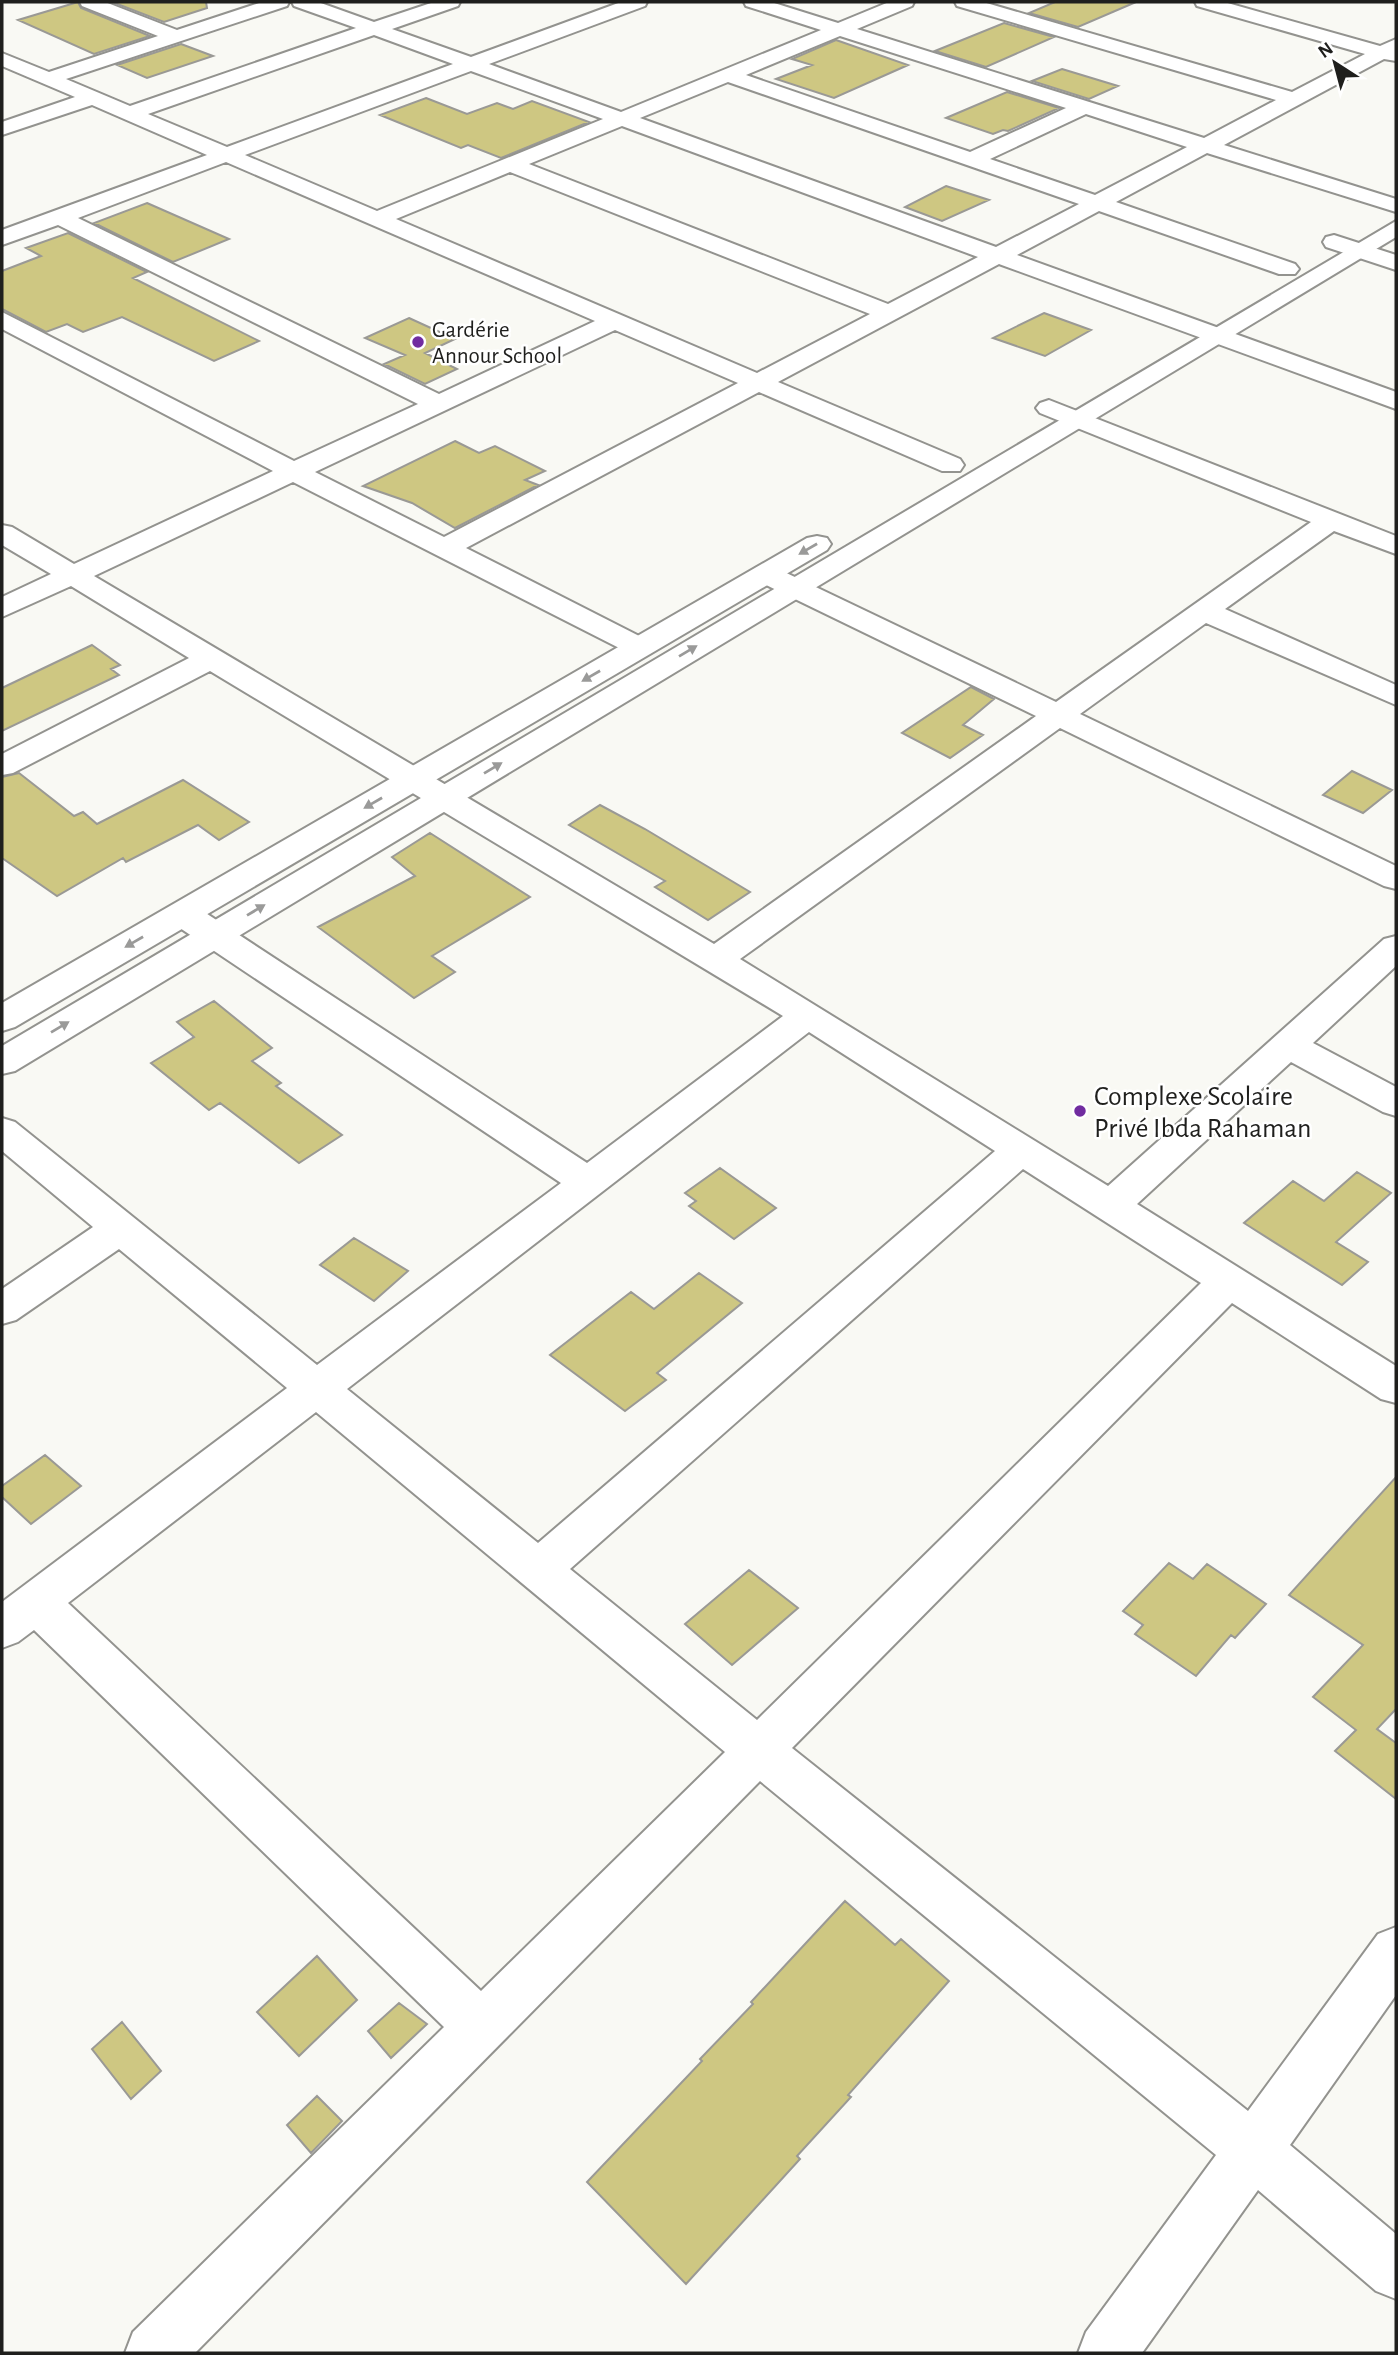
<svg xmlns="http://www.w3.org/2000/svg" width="1398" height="2355" font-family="'Alegreya Sans',sans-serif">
	<rect width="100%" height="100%" fill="#f9f9f4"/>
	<path fill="#cec782" stroke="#9a9995" stroke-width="2" d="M78,2L81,8L150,36L94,54L18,20Z
		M112,2H206L207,8L164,22Z
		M1055,2H1136L1078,27L1029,13Z
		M1004,23L1054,37L986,67L935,51Z
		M836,40L908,65L834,98L776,79L812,65L792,59Z
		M181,44L213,56L147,78L117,65Z
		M1062,69L1118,86L1089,99L1032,81Z
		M1007,92L1059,108L1008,131L1003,130L993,134L946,118Z
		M426,98L467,114L497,103L513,109L532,101L589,122L501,158L468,145L461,148L380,115Z
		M946,186L989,200L942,221L905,207Z
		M147,203L229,239L173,262L94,223Z
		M68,233L147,272L133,278L259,341L214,361L122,317L83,332L67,324L46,332L2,309V271L41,256L26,248Z
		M1044,313L1091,330L1045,356L993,338Z
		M409,318L455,339L425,353L457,369L425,384L384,364L405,355L365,338Z
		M455,441L479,453L495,446L545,471L525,480L538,485L455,528L412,503L363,486Z
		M92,645L120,665L111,669L119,675L2,731V688Z
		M971,687L994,699L963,725L983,735L950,758L902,733Z
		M1352,771L1392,790L1363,813L1323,795Z
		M19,773L74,816L83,812L97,824L183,780L249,822L219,840L198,825L126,862L123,858L57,896L2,858V777Z
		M600,805L645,829L750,892L708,920L655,887L665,881L569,825Z
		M430,833L530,897L432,956L455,972L414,998L318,927L415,876L392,857Z
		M214,1001L272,1048L252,1061L281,1083L276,1086L342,1135L299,1163L220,1103L209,1110L151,1063L194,1037L177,1022Z
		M720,1168L776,1208L734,1239L689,1206L696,1201L685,1193Z
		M1357,1172L1391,1193L1336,1242L1368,1262L1342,1285L1244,1223L1293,1181L1324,1201Z
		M354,1238L408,1271L374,1301L320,1265Z
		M699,1273L742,1303L657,1373L666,1380L625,1411L550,1355L631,1292L654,1309Z
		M45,1455L81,1486L31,1524L2,1497V1486Z
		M1396,1477V1709L1377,1729L1396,1743V1799L1335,1751L1356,1730L1313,1697L1363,1645L1289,1595Z
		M1169,1563L1193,1579L1207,1564L1266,1604L1235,1638L1231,1635L1196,1676L1135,1634L1143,1625L1123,1611Z
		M749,1570L798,1608L732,1665L685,1624Z
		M845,1901L895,1945L901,1939L949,1981L848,2095L851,2097L797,2156L800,2159L686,2284L587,2182L702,2061L700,2059L753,2004L751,2002Z
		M317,1956L357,2000L299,2056L257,2012Z
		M399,2003L427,2024L391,2058L368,2031Z
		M122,2022L161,2071L131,2099L92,2049Z
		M317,2096L342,2121L311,2153L287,2125Z"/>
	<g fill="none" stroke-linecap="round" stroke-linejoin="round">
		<defs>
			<path id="street" d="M80,2H105L177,30L262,2H289L287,6L66,79L130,106L356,28L294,6L292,2H318L374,22L434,2H460L458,6L392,29L471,57L621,2H647L645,6L489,64L621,112L821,30L746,6L744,2H771L838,23L889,2H914L912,6L857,29L1204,138L1276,100L957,6L955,2H983L1292,92L1365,54L1197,6L1195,2H1224L1380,46L1396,39V61L1384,59L1224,145L1396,199V212L1207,153L1116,202L1295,264L1299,269L1295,274H1279L1099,211L1017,255L1396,392V409L999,264L778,382L960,459L964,465L960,471H942L759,392L466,548L649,641L654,647L649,653L639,656L629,653L293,482L94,576L714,944L1036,716L756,580L752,574L756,568L766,565L776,568L1056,702L1311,522L1040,413L1036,408L1040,403L1049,400L1396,536V554L1334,531L1225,609L1396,685V705L1206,623L1080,714L1396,866V889L1384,886L1060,728L740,959L1108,1186L1384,939L1396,936V966L1313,1043L1396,1087V1116L1383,1112L1291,1062L1137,1204L1396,1366V1403L1381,1399L1232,1303L792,1748L1248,2111L1378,1934L1396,1927V1995L1290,2145L1396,2234V2299L1376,2291L1258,2190L1142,2353H1078L1086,2332L1216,2155L760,1781L195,2353H125L133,2332L444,2027L34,1630L18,1642L2,1648V1602L287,1388L119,1249L16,1320L2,1324V1289L93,1227L2,1151V1118L15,1122L317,1365L561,1183L171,922L166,914L171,906L183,903L195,906L587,1163L783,1016L210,671L13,773L2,775V754L189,658L71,586L2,617V597L51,574L2,545V525L12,527L74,564L273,471L2,329V312L294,461L418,404L58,225L2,245V230L207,155L92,105L2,135V122L75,97L2,66V53L49,72L158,36L82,6ZM374,35L453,64L227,147L148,114ZM840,36L1066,108L970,152L746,75ZM471,71L603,119L377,211L245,155ZM728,82L1079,204L996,247L640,118ZM1086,114L1187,147L1095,195L990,159ZM622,126L978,257L888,304L529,164ZM226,162L595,321L439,394L78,218ZM510,172L870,314L757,373L396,219ZM615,330L738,383L444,537L315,472ZM809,1032L995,1151L538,1543L347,1389ZM1023,1169L1201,1283L757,1720L570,1569ZM316,1412L725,1752L481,1991L68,1603Z
				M1334,235L1396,255V270L1326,247L1323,242L1326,237Z"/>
			<path id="secondary" d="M1396,221V237L15,1071L2,1074V1046Z
				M817,536L827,538L831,544L827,550L15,1027L2,1031V1003L807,538Z"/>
		</defs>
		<use href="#street" stroke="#93938f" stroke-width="4"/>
		<use href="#secondary" stroke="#93938f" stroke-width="4"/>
		<use href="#street" fill="#fff" fill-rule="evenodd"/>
		<use href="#secondary" fill="#fff" fill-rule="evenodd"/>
	</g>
	<defs><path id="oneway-solid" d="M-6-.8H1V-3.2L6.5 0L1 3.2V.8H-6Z" transform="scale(1.75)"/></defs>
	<g fill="#9a9a99">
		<use href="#oneway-solid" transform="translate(808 549) rotate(150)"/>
		<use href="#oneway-solid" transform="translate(688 651) rotate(-31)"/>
		<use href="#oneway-solid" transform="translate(591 676) rotate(150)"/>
		<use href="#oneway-solid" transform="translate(493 768) rotate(-31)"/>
		<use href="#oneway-solid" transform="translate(373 803) rotate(150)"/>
		<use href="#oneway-solid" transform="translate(256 910) rotate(-31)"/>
		<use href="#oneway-solid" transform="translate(134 942) rotate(150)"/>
		<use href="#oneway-solid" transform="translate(60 1027) rotate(-31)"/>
	</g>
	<g fill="#712ca0" stroke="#fff" stroke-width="2.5">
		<circle cx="418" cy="342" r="7"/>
		<circle cx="1080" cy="1111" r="7"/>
	</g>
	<g text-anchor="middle" stroke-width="5" stroke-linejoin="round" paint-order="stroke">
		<g font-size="23" fill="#1f1f1d" stroke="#fff" text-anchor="start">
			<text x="432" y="337">Gardérie<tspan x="432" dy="26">Annour School</tspan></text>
		</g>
		<g font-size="28" fill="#1f1f1d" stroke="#fff" text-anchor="start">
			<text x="1094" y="1105">Complexe Scolaire<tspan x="1094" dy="32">Privé Ibda Rahaman</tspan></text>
		</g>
	</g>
	<rect width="1398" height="2355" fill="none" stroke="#1f1f1d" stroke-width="7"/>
	<g transform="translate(1335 63) rotate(324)" stroke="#ffffff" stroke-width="5" paint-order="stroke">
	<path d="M0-5L12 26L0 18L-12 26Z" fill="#1f1f1d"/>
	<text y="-10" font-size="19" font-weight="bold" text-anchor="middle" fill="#1f1f1d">N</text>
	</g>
</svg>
